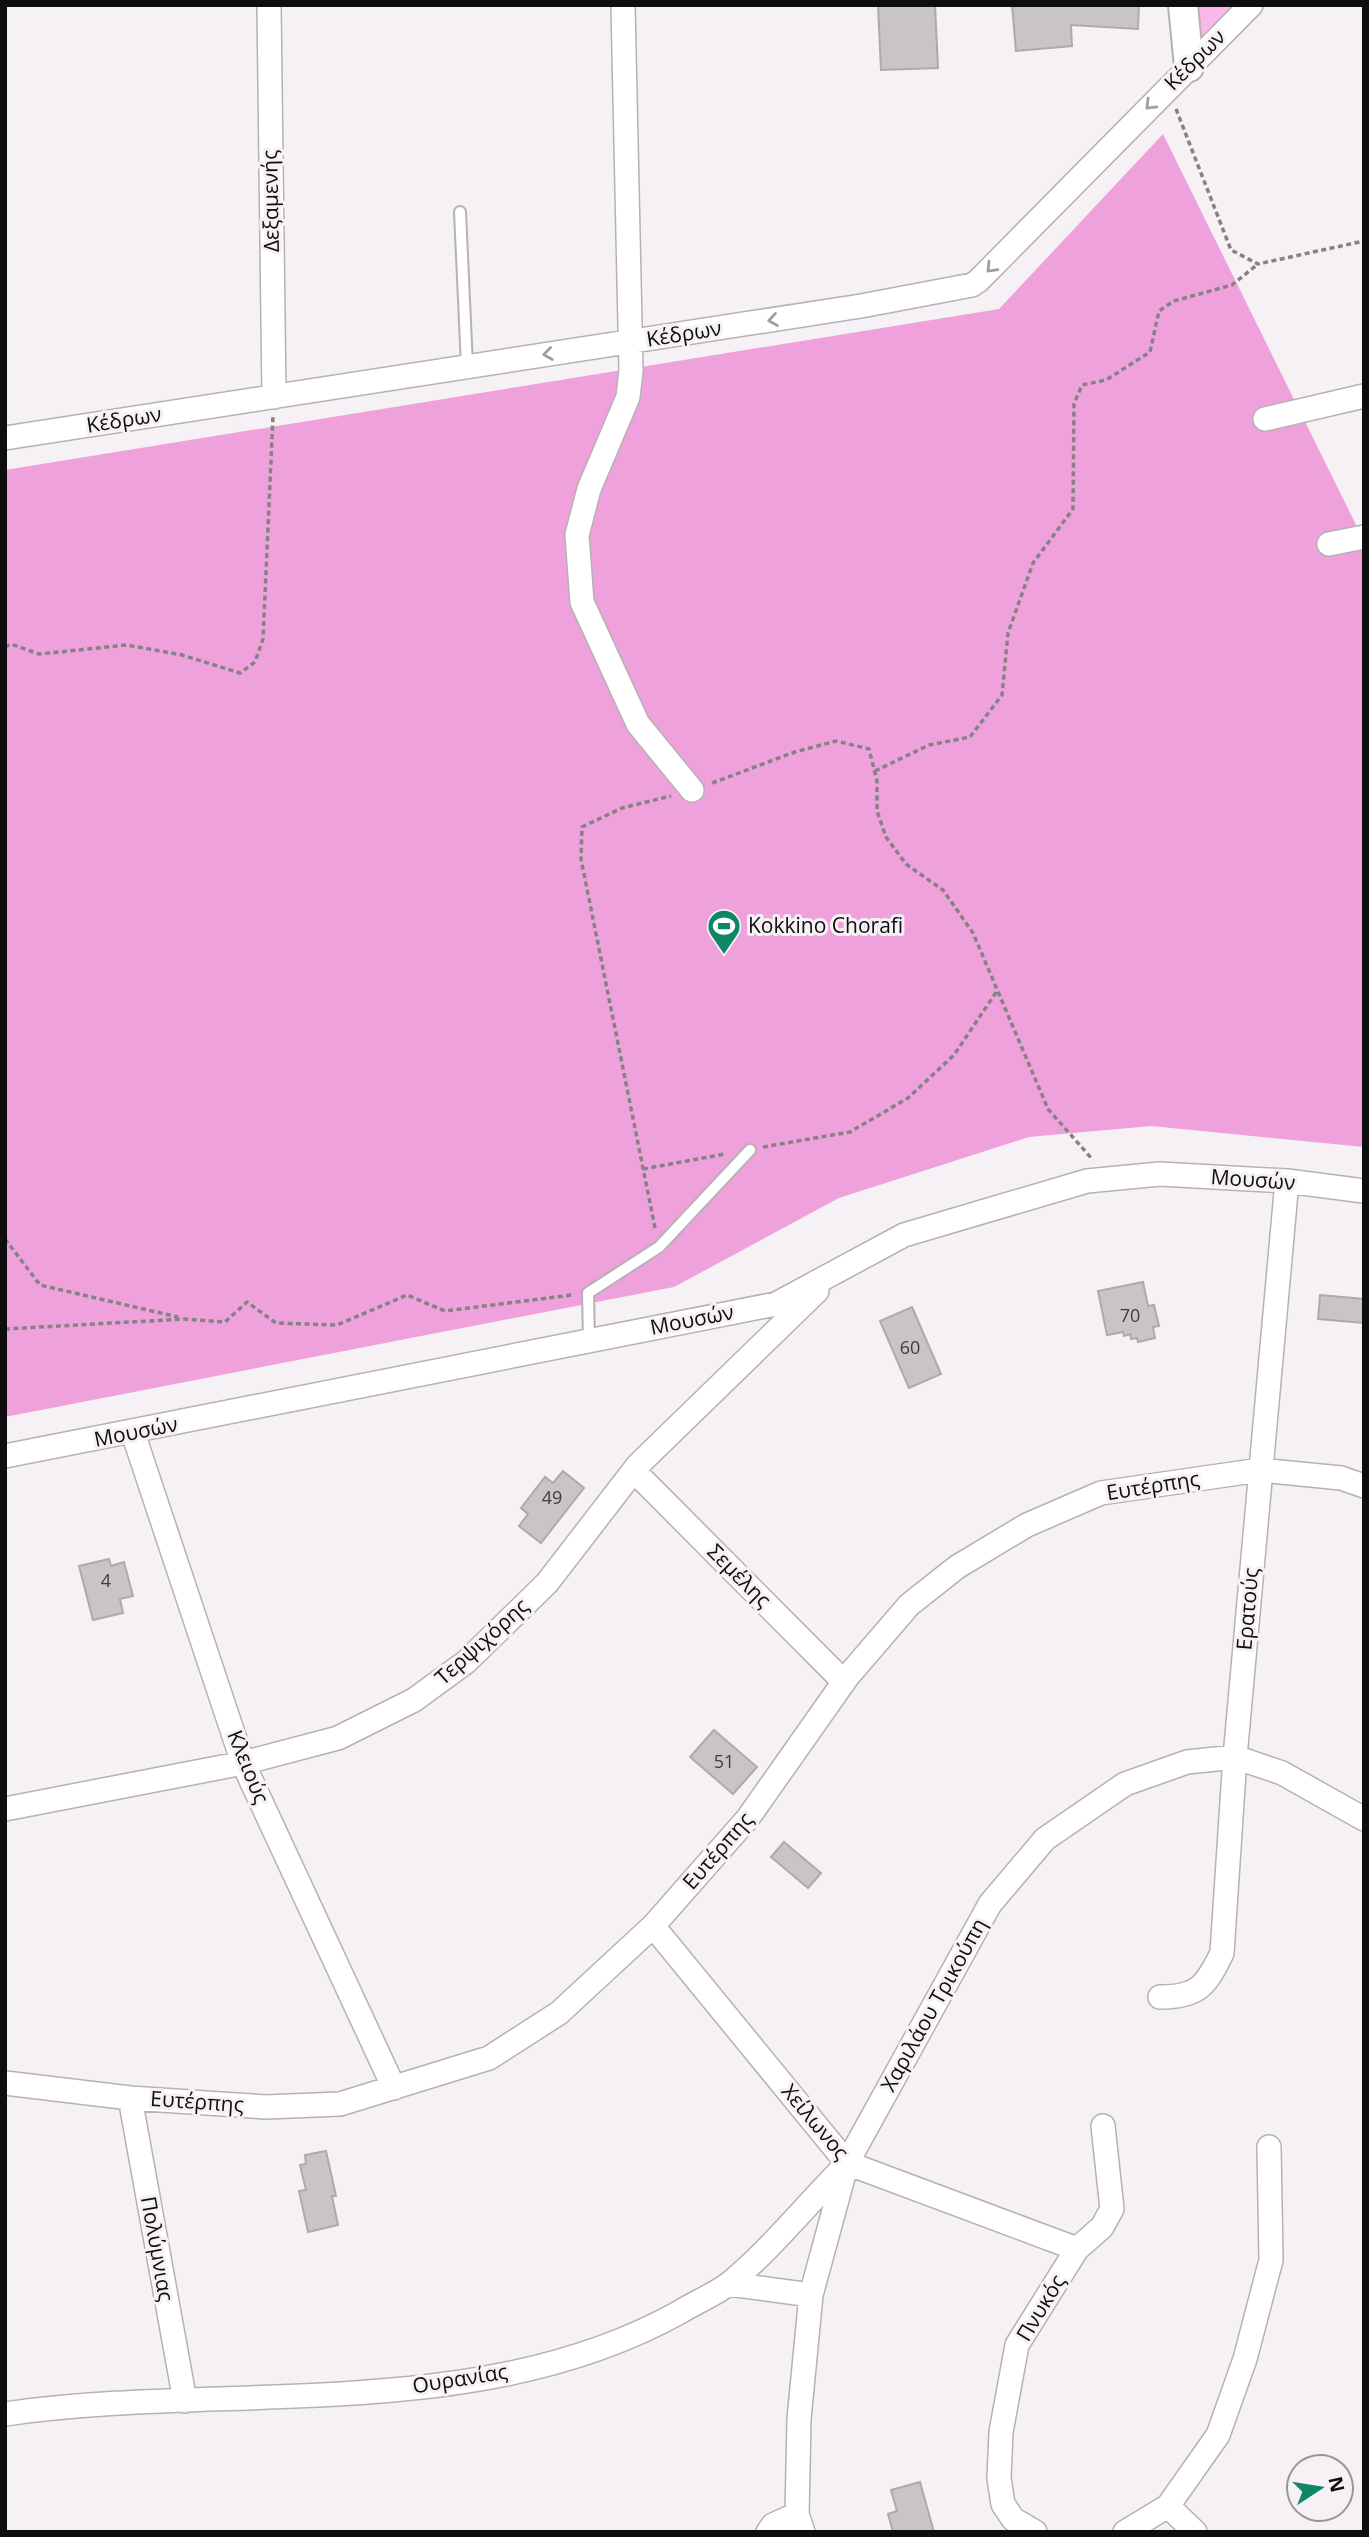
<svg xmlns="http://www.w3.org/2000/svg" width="1369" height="2537" font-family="'Open Sans',sans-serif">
	<rect width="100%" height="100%" fill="#f6f1f4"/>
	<path fill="#f9b8e8" d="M1193,5H1239L1205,39L1196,38Z"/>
	<path fill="#efa1dc" d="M1163,134L1364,541V1147L1151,1126L1029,1137L839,1198L674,1287L5,1417V470L999,309Z"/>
	<path fill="#c9c4c7" stroke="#aea9ad" stroke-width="2" d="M878,5H935L938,68L881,70Z
		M1012,5H1139L1138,29L1071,25L1072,46L1016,51Z
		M1143,1282L1148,1306L1154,1305L1159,1326L1153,1327L1155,1338L1138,1342L1137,1338L1131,1339L1130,1334L1124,1336L1123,1332L1107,1335L1098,1291Z
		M1320,1295L1364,1299V1323L1318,1319Z
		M912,1307L941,1374L909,1388L880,1321Z
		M563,1471L584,1488L541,1543L519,1526L528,1514L521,1508L545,1477L553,1483Z
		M109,1559L111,1566L124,1562L133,1596L120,1599L123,1613L93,1620L79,1566Z
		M714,1730L757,1767L733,1794L690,1757Z
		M784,1842L821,1873L808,1888L771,1857Z
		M326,2151L336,2196H332L338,2225L308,2232L299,2191L306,2190L300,2165L306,2164L305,2155Z
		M920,2482L934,2532H893L888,2514L897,2511L891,2490Z"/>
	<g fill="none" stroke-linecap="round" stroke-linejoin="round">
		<defs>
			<path id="service" d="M460,212L467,366
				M589,1341L588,1293L659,1247L750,1150"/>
			<path id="minor" d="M269,5L274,397
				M623,5L631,371L628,397L589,489L577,535L582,602L638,724L692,790
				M1265,419L1364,396
				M5,438L861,306L972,285L978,281L1251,5
				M1329,544L1364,537
				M133,1433L243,1763L394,2088
				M5,1456L776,1304L904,1235L1087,1181L1160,1174L1287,1181L1364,1191
				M634,1471L844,1682
				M5,1809L243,1763L338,1738L414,1700L466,1662L547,1583L638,1465L817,1291
				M653,1926L847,2163L1077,2249
				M1160,1997C1198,1997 1206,1986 1222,1953L1235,1757L1287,1181
				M5,2083L130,2098L266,2107L340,2104L489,2058L559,2013L653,1926L748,1818L848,1676L909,1605L957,1567L1027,1525L1101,1493L1260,1470L1341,1478L1364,1486
				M130,2098L185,2401
				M729,2284L811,2295
				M5,2414C226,2382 478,2425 680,2312C696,2302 716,2294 730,2283C771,2249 808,2203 845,2166
				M1168,2506L1195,2532
				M768,2532L773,2525L797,2514
				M803,2532L797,2514L799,2419L811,2295L847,2163L990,1904L1045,1839L1125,1784L1187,1762L1235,1757L1282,1773L1364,1819
				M1035,2532L1013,2519L1003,2504L999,2478L1001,2432L1017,2345L1077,2249L1102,2227L1112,2209L1103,2126
				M1125,2532L1168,2506L1218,2435L1245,2359L1271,2260L1269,2147"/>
			<path id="tertiary" d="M1183,5L1189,67"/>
		</defs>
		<use href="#service" stroke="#b6b1b4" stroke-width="14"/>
		<use href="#minor" stroke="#b6b1b4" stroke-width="26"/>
		<use href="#tertiary" stroke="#b6b1b4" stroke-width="32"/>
		<path stroke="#858284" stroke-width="3.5" stroke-dasharray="5 3.5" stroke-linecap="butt" d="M1176,109L1231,250L1258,264L1364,241
			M5,647L11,644L39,654L127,645L182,655L240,673L255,662L263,639L273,416
			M875,771L929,745L970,737L1002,695L1008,633L1033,563L1073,509L1074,404L1082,385L1106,380L1150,352L1159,311L1174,301L1232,285L1258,264
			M712,783L795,752L836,741L869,749L877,781V811L886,837L906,864L943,890L973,933L1048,1109L1093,1160
			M763,1147L850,1132L908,1098L954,1055L997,991
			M643,1169L725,1154
			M655,1228L581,859L582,827L622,808L671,796
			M5,1239L40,1285L178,1317
			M5,1329L184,1319L225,1322L247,1302L276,1323L337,1325L407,1295L445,1311L572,1295"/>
		<use href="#service" stroke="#fff" stroke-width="10"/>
		<use href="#minor" stroke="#fff" stroke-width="23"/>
		<use href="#tertiary" stroke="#fff" stroke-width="28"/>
	</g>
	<defs><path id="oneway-chevron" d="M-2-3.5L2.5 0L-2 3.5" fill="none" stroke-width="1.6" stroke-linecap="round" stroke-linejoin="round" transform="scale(1.75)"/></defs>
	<g stroke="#9f9f9f">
		<use href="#oneway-chevron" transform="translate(1150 105) rotate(135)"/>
		<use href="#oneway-chevron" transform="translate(991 268) rotate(134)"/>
		<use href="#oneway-chevron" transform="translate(773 320) rotate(171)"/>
		<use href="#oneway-chevron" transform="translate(548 354) rotate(172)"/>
	</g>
	<defs>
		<symbol id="stadium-pin" viewBox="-11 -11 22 30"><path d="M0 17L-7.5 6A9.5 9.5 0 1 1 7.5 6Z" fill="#0f8666" stroke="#f6f1f4"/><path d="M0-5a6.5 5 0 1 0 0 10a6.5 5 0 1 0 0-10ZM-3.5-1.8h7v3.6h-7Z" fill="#fff"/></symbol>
	</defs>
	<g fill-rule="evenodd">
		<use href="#stadium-pin" x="705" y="907" width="38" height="52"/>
	</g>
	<g text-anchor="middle" stroke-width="6" stroke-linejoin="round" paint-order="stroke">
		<g font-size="18" fill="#3e3c3d">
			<text x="1130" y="1322">70</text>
			<text x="910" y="1354">60</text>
			<text x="552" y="1504">49</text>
			<text x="106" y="1587">4</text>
			<text x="724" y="1768">51</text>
		</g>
		<g font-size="21" fill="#0f0e0f" stroke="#f6f1f4">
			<text transform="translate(1195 60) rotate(-45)" y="7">Κέδρων</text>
			<text transform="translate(271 201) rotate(-91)" y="7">Δεξαμενής</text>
			<text transform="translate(684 334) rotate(-9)" y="7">Κέδρων</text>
			<text transform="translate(124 420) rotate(-9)" y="7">Κέδρων</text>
			<text transform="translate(1253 1180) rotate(4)" y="7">Μουσών</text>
			<text transform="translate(692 1320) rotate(-11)" y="7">Μουσών</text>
			<text transform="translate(136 1432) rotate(-11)" y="7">Μουσών</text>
			<text transform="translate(1153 1486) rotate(-9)" y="7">Ευτέρπης</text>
			<text transform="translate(739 1576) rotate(45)" y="7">Σεμέλης</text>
			<text transform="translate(1248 1609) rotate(-85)" y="7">Ερατούς</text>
			<text transform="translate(482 1642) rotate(-42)" y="7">Τερψιχόρης</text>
			<text transform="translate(248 1767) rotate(68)" y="7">Κλειούς</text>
			<text transform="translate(718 1851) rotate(-49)" y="7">Ευτέρπης</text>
			<text transform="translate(934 2005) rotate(-61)" y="7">Χαριλάου Τρικούπη</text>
			<text transform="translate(197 2102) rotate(4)" y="7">Ευτέρπης</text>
			<text transform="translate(815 2122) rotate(50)" y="7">Χείλωνος</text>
			<text transform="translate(157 2249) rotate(80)" y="7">Πολύμνιας</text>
			<text transform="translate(1041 2308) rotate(-59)" y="7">Πνυκός</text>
			<text transform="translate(460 2379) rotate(-9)" y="7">Ουρανίας</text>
		</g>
		<g font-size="21" fill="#0f0e0f" stroke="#f6f1f4" text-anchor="start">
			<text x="748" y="933">Kokkino Chorafi</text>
		</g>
	</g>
	<rect width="1369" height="2537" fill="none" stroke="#0f0e0f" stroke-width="14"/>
	<g transform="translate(1320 2488) rotate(78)"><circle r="33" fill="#f6f1f4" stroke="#9a9698" stroke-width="2"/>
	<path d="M0-5L12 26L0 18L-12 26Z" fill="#0f8666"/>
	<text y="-10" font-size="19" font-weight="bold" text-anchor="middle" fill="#0f0e0f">N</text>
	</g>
</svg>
